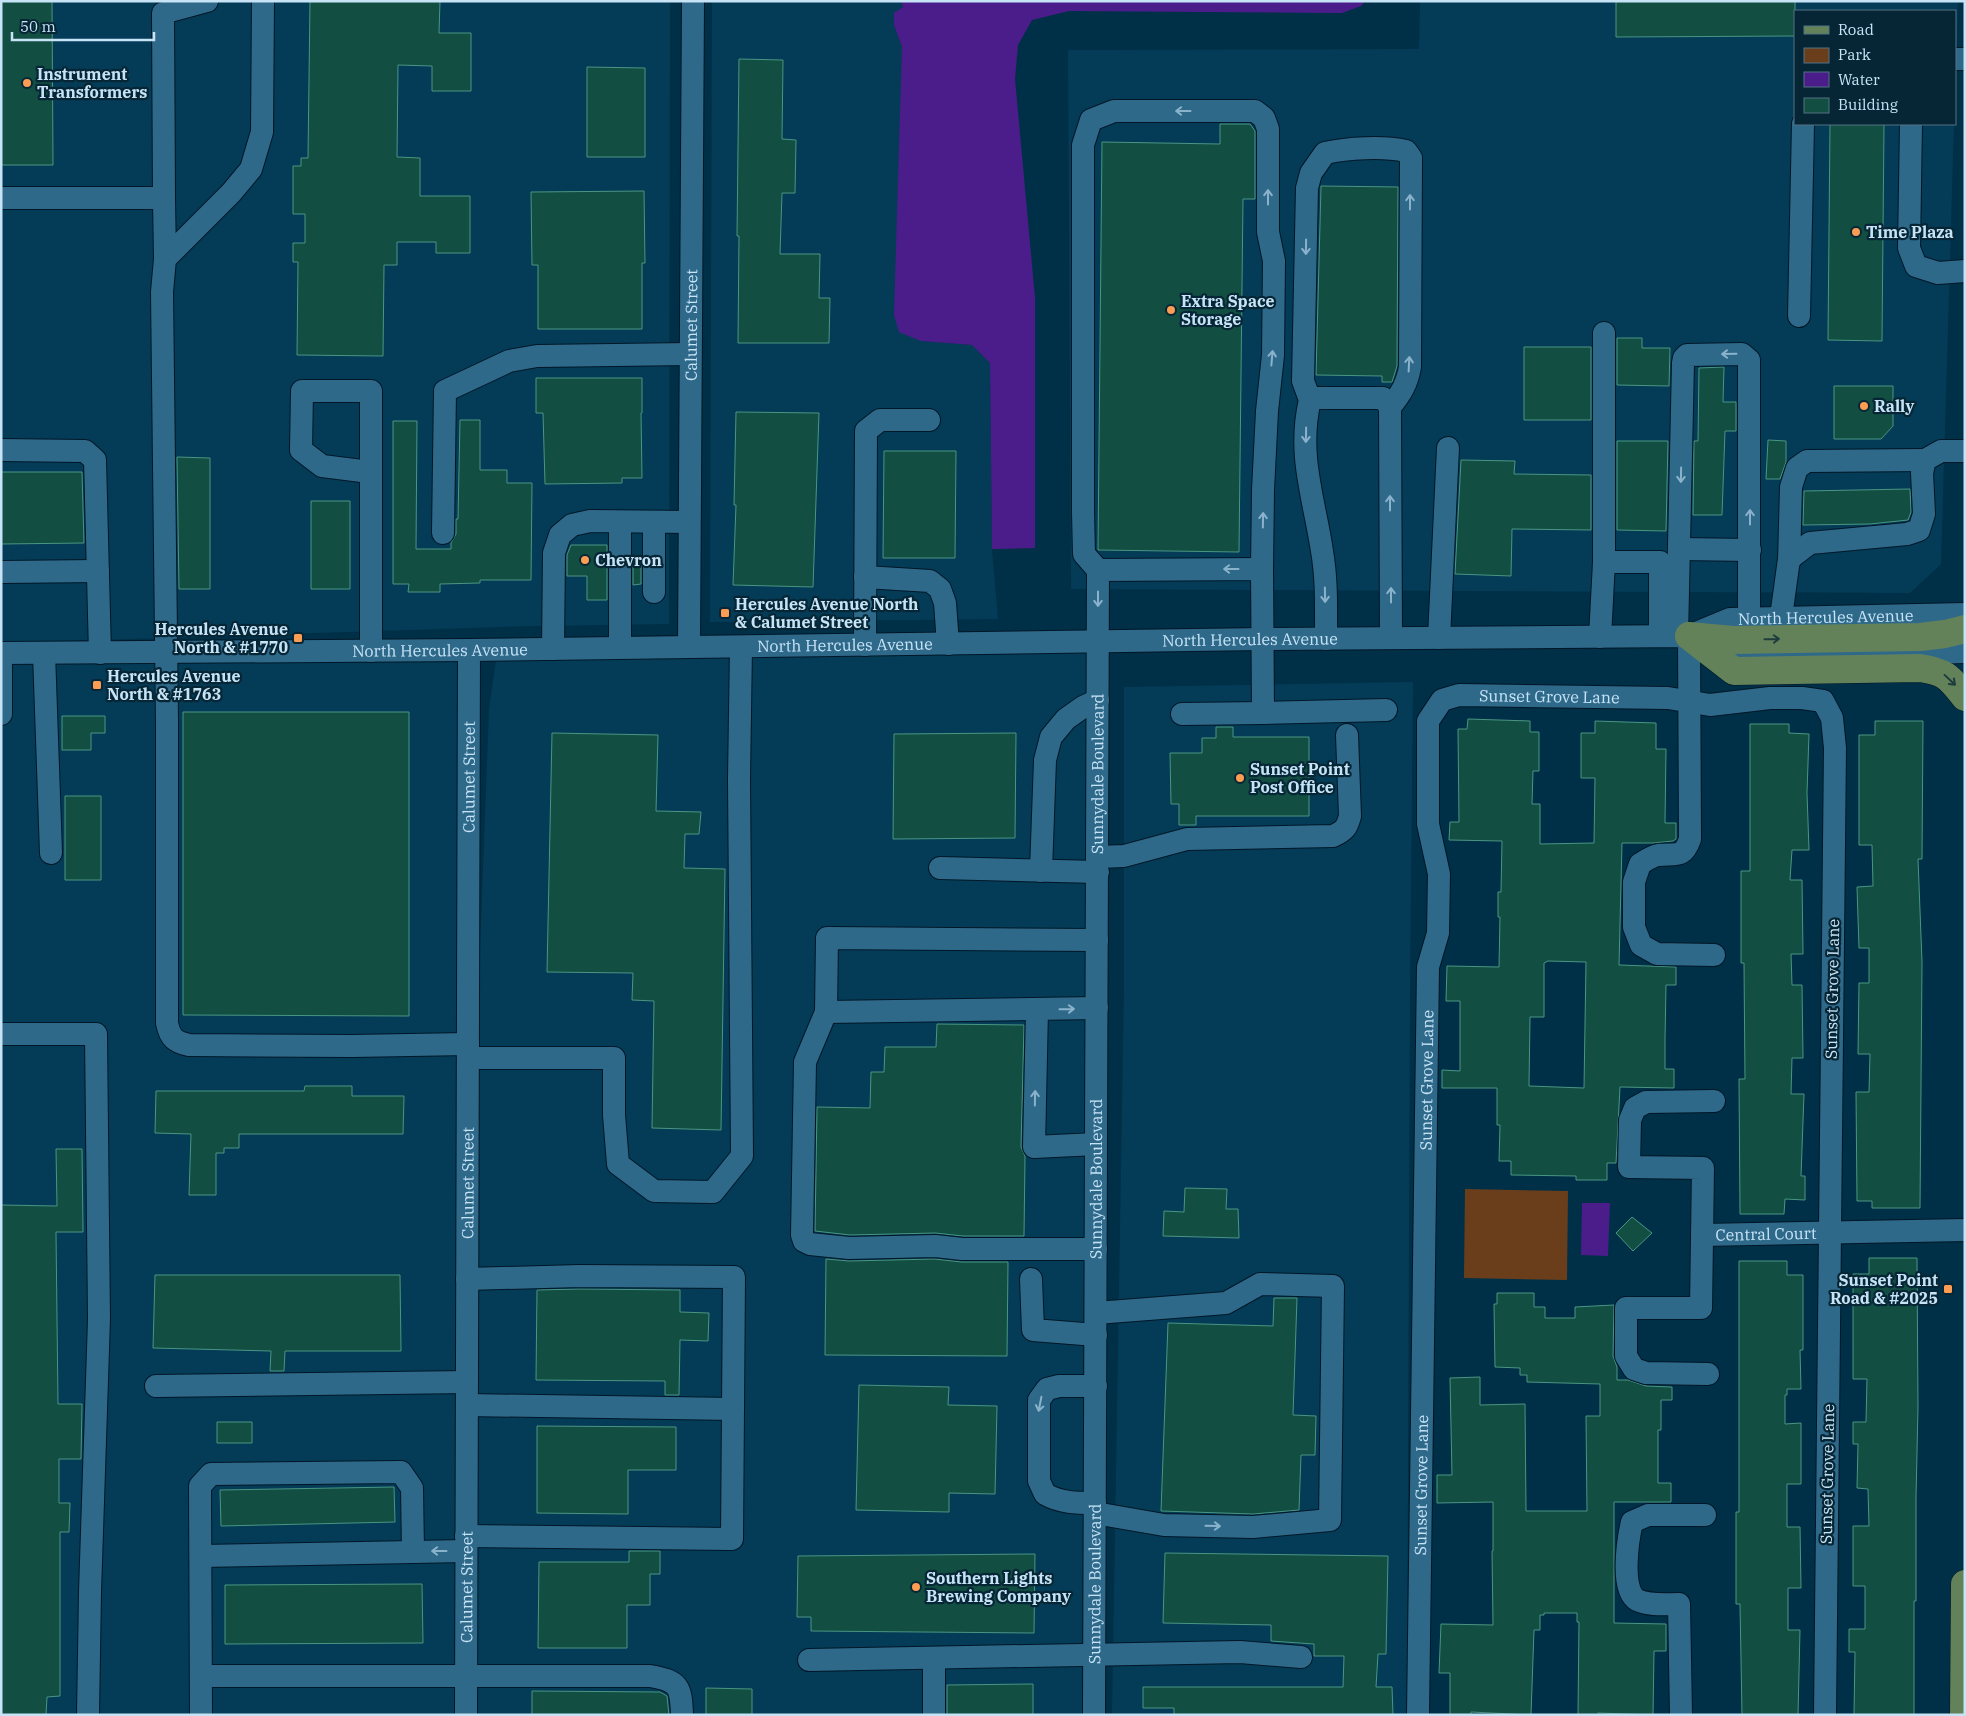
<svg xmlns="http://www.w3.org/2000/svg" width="1966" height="1716" font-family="'IBM Plex Serif',serif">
	<rect width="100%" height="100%" fill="#003047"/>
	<path fill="#043c57" d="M1,1H670L669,624L535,626L1,643Z
		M712,1H901L903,6L894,25L902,47L921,341L972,345L990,363L992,549L998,619L710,622Z
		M1420,1H1958L1955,105V11H1795V124H1954L1941,564L1910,593L1071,589L1068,50L1419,49Z
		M1087,652L1082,1715H477L479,976L489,709L496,660Z
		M458,660L455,1715H1V663Z
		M1413,682L1410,990L1407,1715H1112L1124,987V687Z"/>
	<path fill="#6a3e1b" d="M1465,1189L1568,1191L1567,1280L1464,1278Z"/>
	<path fill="#4b1d8b" d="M901,1H1365L1361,6L1342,13L1069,11L1032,20L1018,45L1015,79L1035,298V548L992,549L990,363L972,345L921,341L899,332L894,315L902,47L894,25V13L903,7Z
		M1582,1203H1610L1608,1256L1581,1255Z"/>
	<path fill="#124f42" stroke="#4a9583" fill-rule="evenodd" d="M1,1H52L53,165H1Z
		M310,1H440L439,33H471V91H432V66L398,65L397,157L420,158V196H470V253H436V242H397V265H384L383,356L297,355L298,262H293V243H305V214H293V166H301V158H308Z
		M1616,1H1795V36L1616,37Z
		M739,59L783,60L782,139L796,140L795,193H782L780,254H820L819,298H830L829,343H738L739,236H737Z
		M587,67L645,68V157H587Z
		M1220,124H1250L1255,131V199H1243L1239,552L1098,550L1102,142L1220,144Z
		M1830,124H1884L1882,341L1828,340Z
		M1321,186L1398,187L1397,366L1392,382H1382V376L1316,375Z
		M644,191L645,263H642V329H538V265H532L531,192Z
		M1617,338H1642V348H1670L1669,386L1617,385Z
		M1524,347H1591V420H1524Z
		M1724,367L1723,402H1736V431H1725L1722,515H1693L1694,441H1698L1699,368Z
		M536,378H642V413H641L642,478H622V483L545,484L543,413H536Z
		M1834,386H1893V426L1881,439H1834Z
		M736,412L819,413L813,587L733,585L736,505H734Z
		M460,420H480V470H507V483H532L531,580H480V583L440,584V592H408L409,584H393V421H417L416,549H451V543L456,534V519H458Z
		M1768,440L1786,441V462L1780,479H1766Z
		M1617,441H1668L1666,531L1617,530Z
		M884,451H956L955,558H883Z
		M177,457L210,458V589H179Z
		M1461,460L1515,461L1514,474L1591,475V530L1512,529L1511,576L1455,574Z
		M1,472H82L84,543L1,544Z
		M1910,489L1911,512L1908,520L1870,524L1803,525L1804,491Z
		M311,501H350V589H311Z
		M571,545H607V600H587V576H567V555Z
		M633,560H641V584L633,585Z
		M183,712H409V1016L183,1015Z
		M62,716H105V733H91V750H62Z
		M1468,719L1530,721V732H1539V771H1533L1532,804H1540V844L1594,843L1595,778H1581V733H1595V721L1656,723V749H1666L1665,823H1676V839L1673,841L1653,843H1622L1619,965L1676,967V985H1666L1665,1040V1069H1674V1088L1620,1087L1616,1163H1607V1180H1576V1176L1511,1175V1161H1499L1500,1125H1497V1088H1442V1070L1460,1071V1001H1446L1447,966L1499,967L1500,917H1498V892H1501L1502,841L1449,840L1450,822H1459L1458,729H1467ZM1548,961L1586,962L1584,1088L1529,1086L1530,1017H1544V963Z
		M1875,721H1923L1922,859H1918L1922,962L1920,1208H1872V1201H1857L1856,1092H1869L1870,1054H1858L1859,983H1869V948H1859L1857,887L1873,886L1872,845H1859V735H1875Z
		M1750,724H1789V733L1809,734L1807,793L1809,850H1792L1790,880H1802L1803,954H1791L1792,985H1802L1803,1058H1792L1791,1094H1804L1801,1176H1805V1200L1785,1199L1784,1214H1740L1739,1079H1745L1744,963H1741V871H1750Z
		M1216,727H1233V737H1309V816H1196V825H1179V804H1171L1170,753H1202V738H1216Z
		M552,733L658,735L656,811L701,812L699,834H685L684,868L725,869L721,1130L652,1128L654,1001L632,1000L633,973L547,972Z
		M1016,733L1015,838L893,839L894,734Z
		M65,796H101V880H65Z
		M937,1024L1024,1025L1021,1147L1025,1156L1024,1236H963L935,1233L850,1235L815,1231L817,1107L870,1108L871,1072H884L885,1047H936Z
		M305,1086H352V1096H404L403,1134H239V1148H224V1153H216V1195H189L191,1134L155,1133L156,1091H304Z
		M56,1149H82L83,1232H56L58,1404H82L81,1459H59V1503H70L69,1532H60V1696L47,1697L46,1715H1V1205L57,1206Z
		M1185,1188L1227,1189L1226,1209H1238L1239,1238L1163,1236L1164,1211L1184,1212Z
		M1632,1217L1652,1233L1633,1251L1616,1233Z
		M1869,1258H1917L1918,1407L1916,1498V1601H1914V1715H1854L1855,1652H1849V1629H1865V1586H1853V1526H1869L1868,1489L1857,1488L1858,1444H1853V1422H1866L1867,1379H1853V1274H1869Z
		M826,1259L849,1261L934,1259L962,1262H1008L1007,1356L825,1355Z
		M1739,1261H1787V1275H1803V1350H1800L1801,1389H1787V1395H1785V1424L1801,1423V1484H1787V1527H1800L1801,1588H1788V1630H1800L1798,1715H1742L1740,1604H1736V1512H1739Z
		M155,1275H400L401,1351H285L284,1371H270L271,1351L153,1348Z
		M580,1289L680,1290V1312L709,1313L708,1341L680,1340L679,1395H665V1381L536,1380L537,1290Z
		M1497,1293H1534V1307H1545V1318H1575V1307L1614,1305L1613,1356L1617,1367V1380H1628L1646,1386L1672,1387V1400H1661V1430H1658V1483H1671V1502H1614V1623L1666,1624V1651H1654L1653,1715L1598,1713V1715H1578L1579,1622H1577V1613H1544V1615H1540V1630H1534L1531,1715L1471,1712V1715H1450V1673H1439L1441,1624L1493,1625L1492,1551H1493V1502L1437,1503V1475H1452L1450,1378L1480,1377V1405L1525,1404L1526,1511H1587L1586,1416H1600V1384L1527,1382V1375H1520V1368L1495,1367L1494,1304H1497Z
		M1274,1298H1297L1293,1415L1316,1416L1315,1455H1301L1299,1510L1253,1514L1161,1511L1168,1323L1273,1326Z
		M859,1385L949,1387L948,1405L997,1406L995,1494L949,1493V1512L856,1510Z
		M217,1422H252V1443H217Z
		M537,1426L676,1427V1470H628V1514L537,1513Z
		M394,1487L395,1522L221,1526L220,1490Z
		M629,1551H660V1574H650V1605H627V1648H538L539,1562H629Z
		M1165,1553L1388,1556L1386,1654H1378L1376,1687H1392L1393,1715H1174V1708H1143V1687H1343L1344,1656H1314V1644L1271,1641V1625L1163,1623Z
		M1035,1554L1034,1633L811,1631V1617H797L798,1556Z
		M422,1584L423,1643L225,1644V1585Z
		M1033,1684V1715H947V1685Z
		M706,1688L752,1689V1715H706Z
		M532,1691L660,1692L667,1696L669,1715H532Z"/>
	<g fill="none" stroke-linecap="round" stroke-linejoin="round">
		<defs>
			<g id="minor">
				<path d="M263,1L262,132L251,169L231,193L165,259L162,292L167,722V1023C170,1038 175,1042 189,1045L352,1046L468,1044"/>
				<path d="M1955,59H1965"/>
				<path d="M1911,124L1909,248L1916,266L1938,273L1965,271"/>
				<path d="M1,198H164L165,259"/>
				<path d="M164,198L163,13L207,1"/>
				<path d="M1799,316L1803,124"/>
				<path d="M1604,333V562"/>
				<path d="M1310,400L1303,381L1307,188L1311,173L1325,153C1347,148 1383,146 1406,151L1411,158L1410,367C1407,384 1401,394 1390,407"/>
				<path d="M1,450L85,451L95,460L100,653"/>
				<path d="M370,472L322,466L301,450L302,391H371V651"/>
				<path d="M620,522V647"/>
				<path d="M654,522V592"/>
				<path d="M443,533L445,391L509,361L537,356L690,354"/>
				<path d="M1680,549L1750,550"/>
				<path d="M1789,562L1791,487L1797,468L1807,461L1925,460"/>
				<path d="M1098,570L1084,554L1083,512V145L1091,120L1114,111H1255L1264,118L1268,129V232L1274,261L1273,355L1267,411L1263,490L1262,569"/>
				<path d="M1,572L98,571"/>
				<path d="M865,577L930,581L940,589L945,603L948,644"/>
				<path d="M1781,617L1789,559L1810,543L1907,534L1919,530L1924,514L1922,473L1925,460L1941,451H1965"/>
				<path d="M1677,636L1683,363L1684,358L1687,355L1742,354L1749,360V618"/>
				<path d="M1689,636L1690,839C1683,859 1676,853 1658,855C1652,856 1645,861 1640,864L1634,882V927L1641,945L1657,954L1714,955"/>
				<path id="s1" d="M1689,636L1730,619L1965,614"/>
				<path d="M1600,637L1604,562H1660V636"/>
				<path d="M1439,638L1448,448"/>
				<path d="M1326,639C1326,609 1327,580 1322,551C1314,498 1297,454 1310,400L1318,398H1383L1390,407L1391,638"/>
				<path d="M865,645L866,431L880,420H929"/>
				<path id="s2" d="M689,647L693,1"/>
				<path d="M553,649L554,553L560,535L572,525L590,521L689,522"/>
				<path id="s3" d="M1,653L469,650L1263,639L1689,636L1756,658L1965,652"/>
				<path d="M44,653L51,853"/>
				<path d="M1,661V714"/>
				<path d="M1182,714L1263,713"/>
				<path d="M1098,857L1124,856L1187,839L1333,836C1344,831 1347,828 1350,816L1347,735"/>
				<path d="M940,868L1098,872"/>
				<path d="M1041,871L1045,760L1051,737L1066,719L1083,707L1098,700"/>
				<path d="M1037,1010L1034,1147L1096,1144"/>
				<path d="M826,1012L1097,1008"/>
				<path d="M1,1034H96L99,1319L90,1592L88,1715"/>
				<path d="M468,1058H614V1115L618,1164L654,1191L713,1192L742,1156L739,779L741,647"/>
				<path id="s4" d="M1702,1235L1965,1230"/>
				<path d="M1096,1249H962L935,1246L849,1248L810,1244L804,1241L802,1235L805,1062L826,1012L827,938L1097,940"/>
				<path d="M1031,1279L1033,1330L1096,1335"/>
				<path d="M1708,1374L1646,1373L1634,1369L1626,1356V1308H1701L1703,1168L1629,1167L1630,1120L1635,1108L1646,1102L1714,1101"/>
				<path d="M156,1386L467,1382"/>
				<path d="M467,1405L733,1409"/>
				<path d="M1095,1503C1076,1503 1061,1503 1045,1494L1039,1481V1400L1047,1389L1059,1386H1096"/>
				<path d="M1095,1513L1164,1525L1253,1527L1330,1520L1333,1286L1260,1284L1226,1303L1096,1313"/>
				<path d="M466,1536L732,1539L734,1277L580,1276L467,1279"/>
				<path d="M201,1556L466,1551"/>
				<path d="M809,1660L1240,1652L1301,1657"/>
				<path d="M201,1676H650C679,1681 681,1686 682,1715"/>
				<path d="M201,1715L200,1486L211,1474L401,1472L412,1488L413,1551"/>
				<path id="s5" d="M466,1715L469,650"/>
				<path d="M934,1715V1658"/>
				<path id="s6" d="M1094,1715L1098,570L1262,569L1263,713L1386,710"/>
				<path id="s7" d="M1418,1715L1428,967L1438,933L1439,874L1428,824V721L1442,700L1459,695L1668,698L1710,705L1770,698H1802L1823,701L1832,718L1835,748L1825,1715"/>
				<path d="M1681,1715L1679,1604C1666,1604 1650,1606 1637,1600C1620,1590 1628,1539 1632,1522L1648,1515H1705"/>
			</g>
			<path id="major" d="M1689,636L1734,671L1920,668C1946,672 1949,677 1965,697
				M1689,636L1733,640L1920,637L1945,634L1965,629
				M1964,1715L1965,1584"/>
		</defs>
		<use href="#minor" stroke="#001727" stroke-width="24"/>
		<use href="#major" stroke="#001727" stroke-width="29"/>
		<use href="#minor" stroke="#2f698a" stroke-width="22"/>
		<use href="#major" stroke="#64825a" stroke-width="28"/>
	</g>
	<defs><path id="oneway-shaft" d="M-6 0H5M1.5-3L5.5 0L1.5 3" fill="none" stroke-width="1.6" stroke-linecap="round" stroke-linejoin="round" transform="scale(1.25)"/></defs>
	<g stroke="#8ab3cb">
		<use href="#oneway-shaft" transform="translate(1183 111) rotate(-180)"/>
		<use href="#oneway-shaft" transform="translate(1268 197) rotate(-90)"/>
		<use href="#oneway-shaft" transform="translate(1410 202) rotate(-90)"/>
		<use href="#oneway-shaft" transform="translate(1306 247) rotate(91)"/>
		<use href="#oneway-shaft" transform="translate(1729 354) rotate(179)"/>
		<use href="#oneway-shaft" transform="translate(1272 358) rotate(-85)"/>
		<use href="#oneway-shaft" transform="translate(1409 364) rotate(-87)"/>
		<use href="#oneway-shaft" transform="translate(1306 435) rotate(91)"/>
		<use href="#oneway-shaft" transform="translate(1681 475) rotate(91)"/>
		<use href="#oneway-shaft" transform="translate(1390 503) rotate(-90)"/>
		<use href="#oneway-shaft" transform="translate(1750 517) rotate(-90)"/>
		<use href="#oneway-shaft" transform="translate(1263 520) rotate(-89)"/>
		<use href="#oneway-shaft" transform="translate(1231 569) rotate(180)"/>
		<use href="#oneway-shaft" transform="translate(1325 595) rotate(89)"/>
		<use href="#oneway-shaft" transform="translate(1391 595) rotate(-90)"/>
		<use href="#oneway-shaft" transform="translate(1098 599) rotate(90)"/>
		<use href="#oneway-shaft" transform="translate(1067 1009) rotate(-1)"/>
		<use href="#oneway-shaft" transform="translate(1035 1098) rotate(-89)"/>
		<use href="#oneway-shaft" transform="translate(1040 1404) rotate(101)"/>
		<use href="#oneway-shaft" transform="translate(1213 1526) rotate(1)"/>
		<use href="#oneway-shaft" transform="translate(439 1551) rotate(-180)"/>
	</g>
	<g stroke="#1e3d3f">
		<use href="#oneway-shaft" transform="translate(1772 639) rotate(-1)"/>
		<use href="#oneway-shaft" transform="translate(1950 680) rotate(43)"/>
	</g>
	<g fill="#fc9d54" stroke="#062636" stroke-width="2">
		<circle cx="27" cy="83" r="5"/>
		<circle cx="1856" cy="232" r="5"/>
		<circle cx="1171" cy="310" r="5"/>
		<circle cx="1864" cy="406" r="5"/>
		<circle cx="585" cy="560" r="5"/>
		<rect x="720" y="608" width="10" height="10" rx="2.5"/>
		<rect x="293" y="633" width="10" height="10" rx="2.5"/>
		<rect x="92" y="680" width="10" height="10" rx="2.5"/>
		<circle cx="1240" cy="778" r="5"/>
		<rect x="1943" y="1284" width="10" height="10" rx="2.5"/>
		<circle cx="916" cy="1587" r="5"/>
	</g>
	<g text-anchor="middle" stroke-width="4.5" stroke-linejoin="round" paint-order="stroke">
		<g font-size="16" font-weight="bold" fill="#c7e4f7" stroke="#062636" text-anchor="start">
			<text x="37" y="80">Instrument<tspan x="37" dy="18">Transformers</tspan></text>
			<text x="1866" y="238">Time Plaza</text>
			<text x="1181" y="307">Extra Space<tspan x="1181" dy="18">Storage</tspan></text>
			<text x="1874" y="412">Rally</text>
			<text x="595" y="566">Chevron</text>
			<text x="735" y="610">Hercules Avenue North<tspan x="735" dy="18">&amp; Calumet Street</tspan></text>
			<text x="288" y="635" text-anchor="end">Hercules Avenue<tspan x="288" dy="18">North &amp; #1770</tspan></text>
			<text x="107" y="682">Hercules Avenue<tspan x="107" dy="18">North &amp; #1763</tspan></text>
			<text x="1250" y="775">Sunset Point<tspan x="1250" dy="18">Post Office</tspan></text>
			<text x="1938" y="1286" text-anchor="end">Sunset Point<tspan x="1938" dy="18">Road &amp; #2025</tspan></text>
			<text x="926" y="1584">Southern Lights<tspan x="926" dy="18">Brewing Company</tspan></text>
		</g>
		<g font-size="16" fill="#c7e4f7" stroke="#062636">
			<text dy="6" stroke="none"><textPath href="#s2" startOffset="322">Calumet Street</textPath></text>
			<text dy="6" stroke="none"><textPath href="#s1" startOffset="140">North Hercules Avenue</textPath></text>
			<text dy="6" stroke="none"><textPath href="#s3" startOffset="1249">North Hercules Avenue</textPath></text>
			<text dy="6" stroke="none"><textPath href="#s3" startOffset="844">North Hercules Avenue</textPath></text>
			<text dy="6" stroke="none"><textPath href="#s3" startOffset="439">North Hercules Avenue</textPath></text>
			<text dy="6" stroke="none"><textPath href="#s7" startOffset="1130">Sunset Grove Lane</textPath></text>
			<text dy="6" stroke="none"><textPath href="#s6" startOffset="941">Sunnydale Boulevard</textPath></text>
			<text dy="6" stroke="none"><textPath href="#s5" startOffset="938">Calumet Street</textPath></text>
			<text transform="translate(1832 989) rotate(-89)" y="6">Sunset Grove Lane</text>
			<text dy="6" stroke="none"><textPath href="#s7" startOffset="635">Sunset Grove Lane</textPath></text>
			<text dy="6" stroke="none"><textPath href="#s6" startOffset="536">Sunnydale Boulevard</textPath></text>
			<text dy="6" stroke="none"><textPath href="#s5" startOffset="532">Calumet Street</textPath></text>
			<text dy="6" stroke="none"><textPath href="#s4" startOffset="64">Central Court</textPath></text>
			<text transform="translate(1827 1474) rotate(-89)" y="6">Sunset Grove Lane</text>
			<text dy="6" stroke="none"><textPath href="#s7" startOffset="230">Sunset Grove Lane</textPath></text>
			<text dy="6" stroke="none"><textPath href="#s6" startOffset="131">Sunnydale Boulevard</textPath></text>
			<text dy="6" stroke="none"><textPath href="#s5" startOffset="128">Calumet Street</textPath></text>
		</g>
	</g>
	<rect width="1966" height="1716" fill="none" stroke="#c7e4f7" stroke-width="5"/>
	<rect x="1794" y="10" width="162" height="115" fill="#062636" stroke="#537283"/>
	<rect x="1804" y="26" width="25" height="8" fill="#64825a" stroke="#537283"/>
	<text x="1838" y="35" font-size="15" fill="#c7e4f7">Road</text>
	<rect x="1804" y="48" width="25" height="15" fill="#6a3e1b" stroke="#537283"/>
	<text x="1838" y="60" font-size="15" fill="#c7e4f7">Park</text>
	<rect x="1804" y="72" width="25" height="15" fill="#4b1d8b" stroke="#537283"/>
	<text x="1838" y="85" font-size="15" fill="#c7e4f7">Water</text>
	<rect x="1804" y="98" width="25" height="15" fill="#124f42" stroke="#537283"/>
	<text x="1838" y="110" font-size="15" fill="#c7e4f7">Building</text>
	<path d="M12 32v8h142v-8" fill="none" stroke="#c7e4f7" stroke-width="2.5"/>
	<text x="20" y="32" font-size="15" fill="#c7e4f7" stroke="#062636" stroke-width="4" paint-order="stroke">50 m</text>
</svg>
